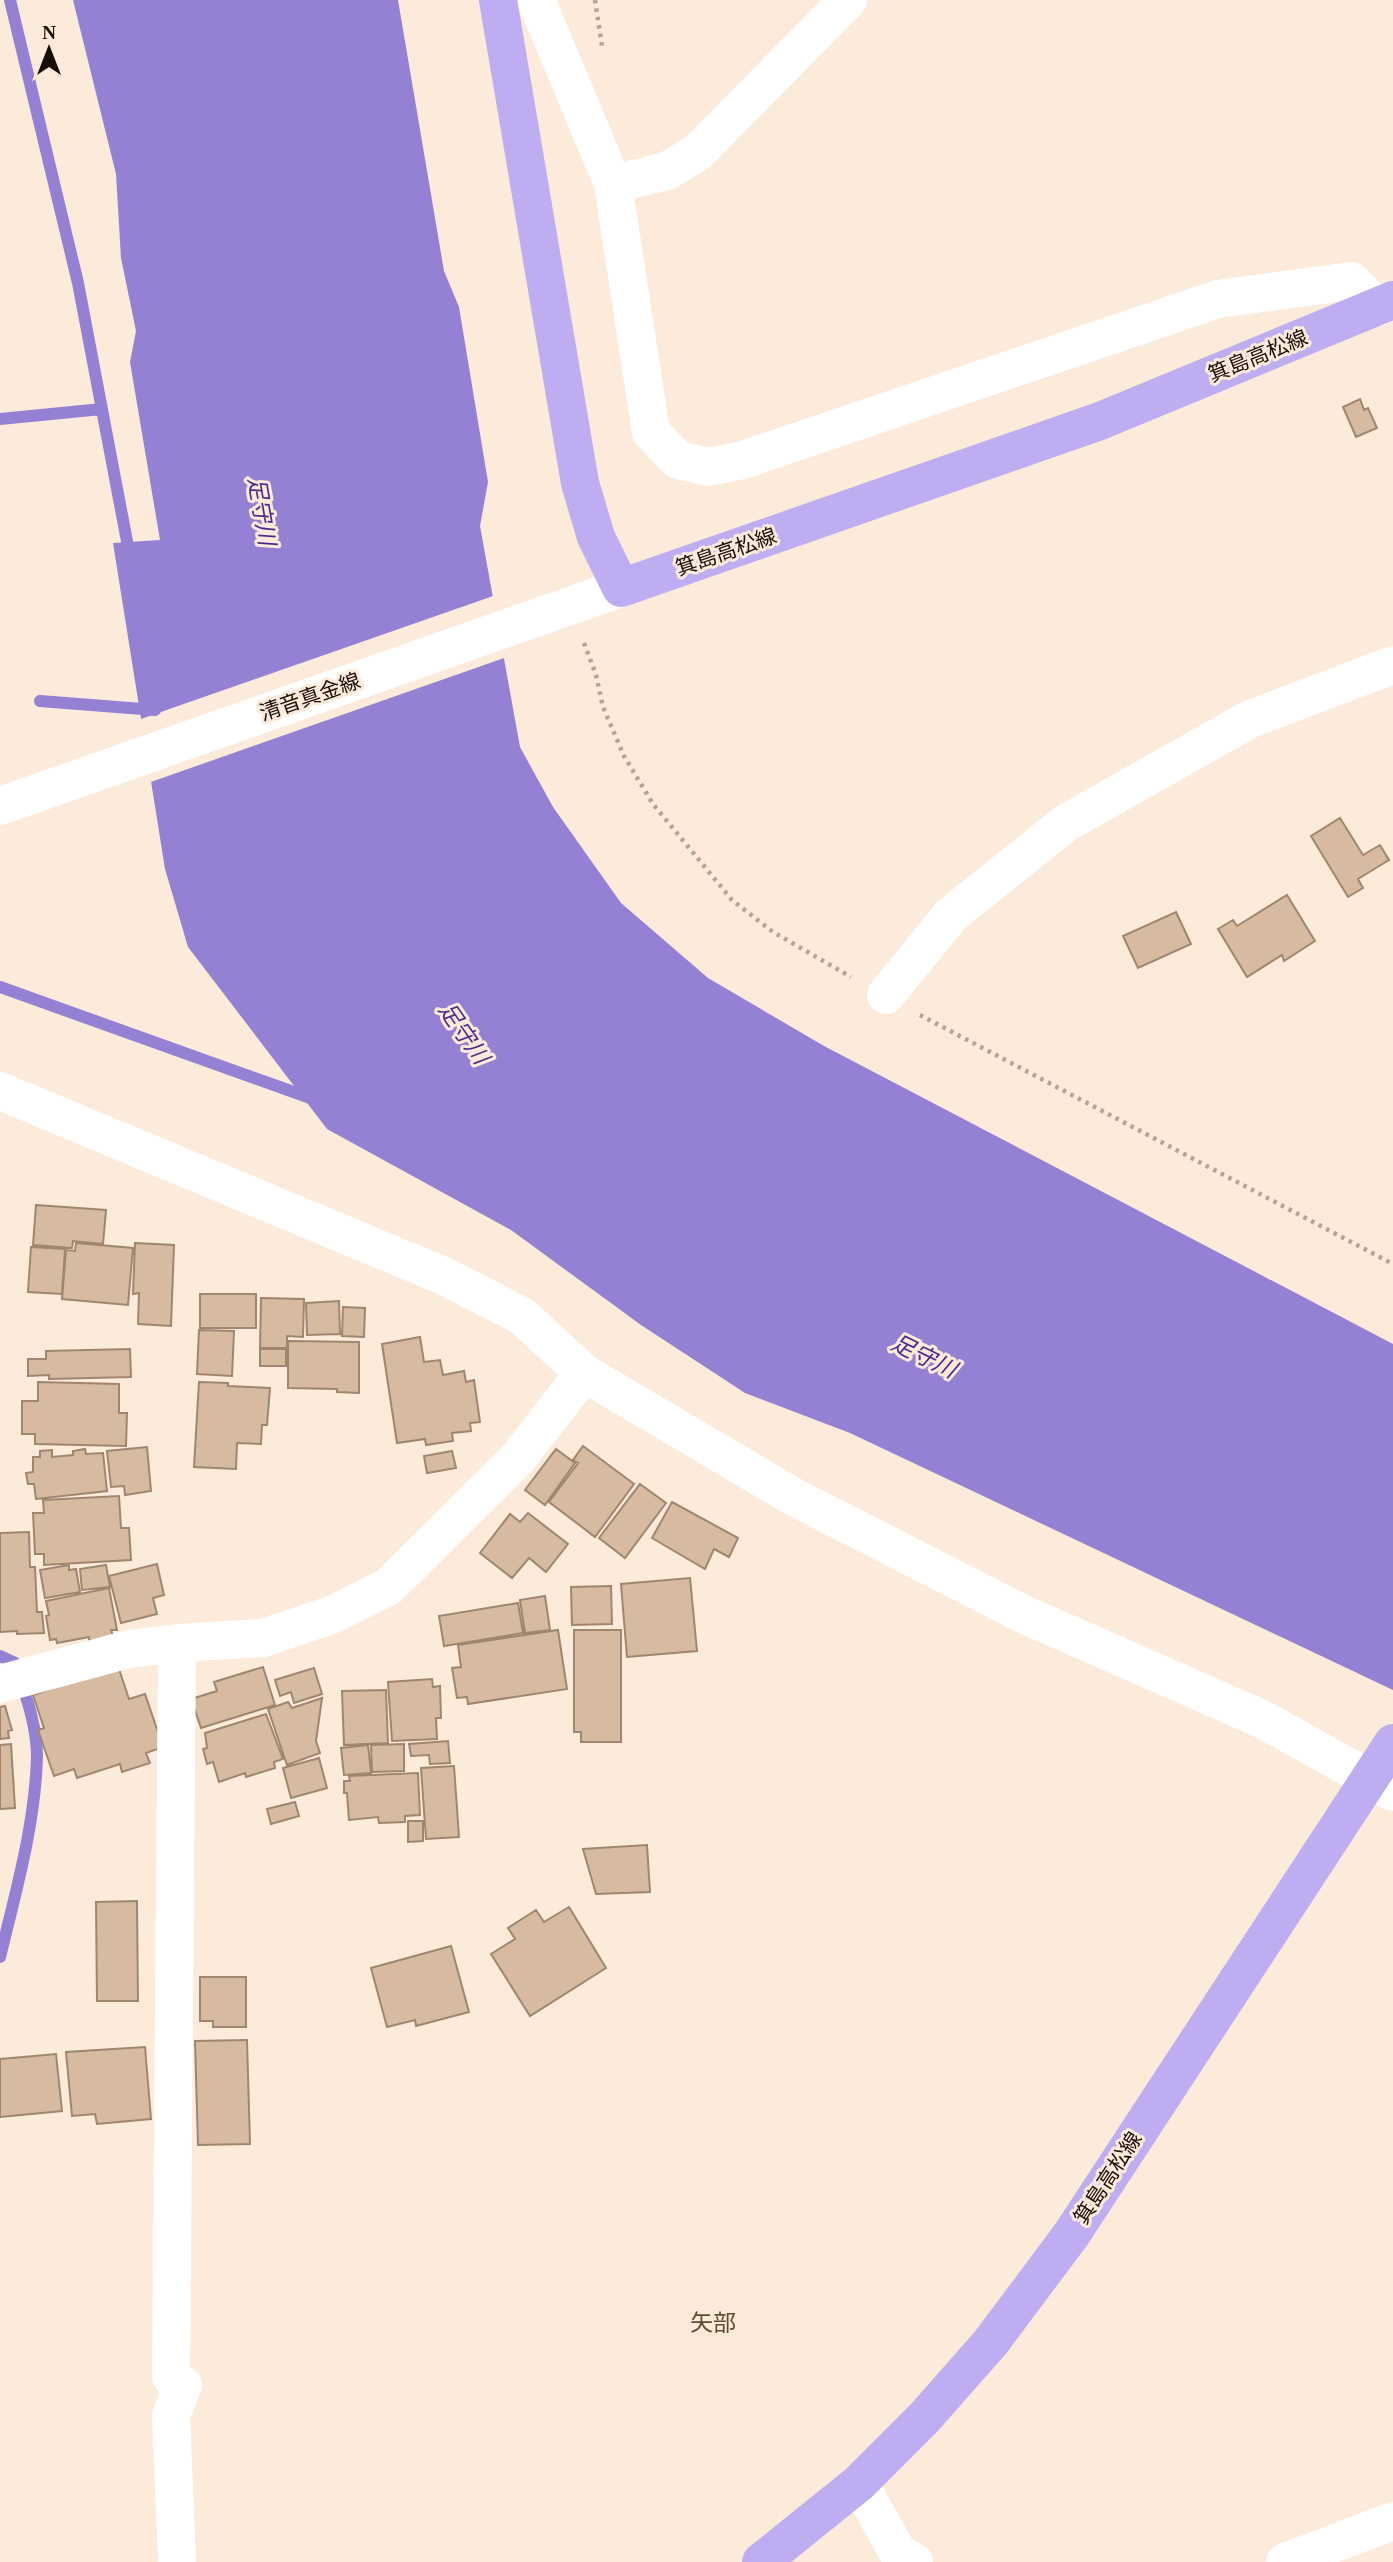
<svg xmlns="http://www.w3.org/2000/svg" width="1393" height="2562" font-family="'Times New Roman','Noto Sans JP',serif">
	<rect width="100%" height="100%" fill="#fceada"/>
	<path fill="#9481d3" d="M73,0H398L444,271L459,307L488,482L480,526L520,747L553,807L621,903L708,978L824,1046L1393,1344V1690L850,1433L745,1393L641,1325L511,1230L327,1129L188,947L165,869L113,543L160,540L130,362L136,331L121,258L116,174Z"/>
	<path fill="#fceada" d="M496,595L507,657L148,783L138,720Z"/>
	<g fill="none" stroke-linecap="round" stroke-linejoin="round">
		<path stroke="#9481d3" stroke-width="12" d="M10,0L78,283L130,557
			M0,419L102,409
			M40,701L155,710
			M0,987L316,1100
			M0,1656L15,1663C25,1693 37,1725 37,1757C35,1825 16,1891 0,1957"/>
	</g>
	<path fill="#d7bba1" stroke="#a0866e" stroke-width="2" d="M1360,399L1364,410L1368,408L1377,428L1356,437L1343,407Z
		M1340,818L1363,855L1380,845L1389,860L1358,879L1363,888L1348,897L1311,836Z
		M1287,895L1315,941L1284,961L1282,955L1247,977L1218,929L1233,920L1237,926Z
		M1176,912L1191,944L1138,968L1123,936Z
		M36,1205L106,1210L103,1244L73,1241L72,1248L33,1245Z
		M76,1243L133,1248L128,1305L62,1299L66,1250L75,1251Z
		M135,1243L174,1245L171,1326L138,1324L139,1293L133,1294Z
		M31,1247L65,1249L62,1294L28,1292Z
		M200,1294H256V1328H200Z
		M261,1298L304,1299L303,1337L287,1336V1348H260Z
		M339,1301L340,1334L307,1335L306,1303Z
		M343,1307L365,1308L364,1337L342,1336Z
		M199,1330L234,1331L232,1376L197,1374Z
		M420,1337L424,1362L440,1360L443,1375L464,1371L466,1382L474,1380L480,1422L470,1423L471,1431L452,1433L453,1441L426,1445L425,1439L397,1443L382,1344Z
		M288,1341L359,1342V1393L337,1392V1389L288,1388Z
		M130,1349L131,1377L49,1379V1375L28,1376V1359H46V1351Z
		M260,1349H286V1366H260Z
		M38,1382L119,1384V1413H127L126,1446L35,1444V1434H22V1401H38Z
		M199,1382L228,1383V1386L270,1388L267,1425H262L261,1444L237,1443L236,1469L194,1467Z
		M583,1446L634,1484L595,1537L549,1502L578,1463L573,1460Z
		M147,1447L151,1491L125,1495L124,1486L111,1487L107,1451Z
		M85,1449L86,1454L103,1453L107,1491L36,1499L34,1484H28L26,1473L33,1472V1457H40V1451L52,1450V1457L73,1455V1451Z
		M556,1449L575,1463L545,1505L525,1490Z
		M452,1451L456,1468L427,1473L424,1456Z
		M640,1484L666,1503L625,1558L599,1538Z
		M119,1496L121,1528H129L131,1560L44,1565V1554H35L33,1513H44L43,1500Z
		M672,1502L738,1538L729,1557L714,1549L705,1569L652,1538Z
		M528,1513L568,1544L546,1572L529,1558L512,1578L480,1553L510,1514L520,1522Z
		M29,1532L30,1567H35L37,1612H42L44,1633L17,1634V1631L0,1632V1533Z
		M157,1564L164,1595L153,1598L157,1614L121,1623L109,1576Z
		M69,1565V1570L76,1569L80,1592L45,1598L40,1570Z
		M106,1565L110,1587L82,1590L80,1569Z
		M690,1578L697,1651L627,1657L621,1584Z
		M611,1586L612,1624L572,1625L571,1587Z
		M109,1588L117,1630H111L113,1636L89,1641V1637L57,1643L56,1639L50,1640L46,1616L49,1615L46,1601Z
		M545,1596L550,1630L525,1633L520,1600Z
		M518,1603L523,1633L444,1646L439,1616Z
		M558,1630L567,1689L468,1704L467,1697L457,1698L452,1668L461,1667L458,1645Z
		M574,1630H621V1742H581V1732H574Z
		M118,1666L129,1699L145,1694L163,1747L146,1753L150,1763L122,1772L120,1764L77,1778L74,1769L54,1776L38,1730L44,1728L33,1695Z
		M263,1667L275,1705L201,1728L191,1699L217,1691L214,1682Z
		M314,1668L322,1694L294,1703L291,1692L280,1696L275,1680Z
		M432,1679L433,1687L440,1686L441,1718H436L437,1739L392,1741L388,1682Z
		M386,1690L388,1743L344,1745L342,1691Z
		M322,1698L316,1741L320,1753L287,1765L268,1709L288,1702L292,1708Z
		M5,1706L12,1730L8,1731L9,1738L0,1739V1707Z
		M266,1714L283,1759L274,1762L275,1768L246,1777L245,1773L219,1782L213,1762L207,1764L203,1749L207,1748L205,1733Z
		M448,1741L450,1763L430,1764L429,1755L411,1756L409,1744Z
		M11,1744L15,1808L0,1809V1745Z
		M404,1744V1771L372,1772L371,1745Z
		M368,1745L371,1773L344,1775L341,1748Z
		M319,1758L327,1788L291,1798L283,1768Z
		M454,1766L459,1837L426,1839L421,1768Z
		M418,1773L420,1815L405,1816V1822L379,1823L378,1817L349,1820L347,1793H344V1781H350L349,1776Z
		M295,1802L299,1816L271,1824L267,1809Z
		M408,1821H423V1841L408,1842Z
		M647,1845L650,1892L596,1894L583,1849Z
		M137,1901L138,2001H97L96,1902Z
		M569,1907L606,1968L530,2016L491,1954L515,1939L508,1928L536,1910L544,1922Z
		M451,1946L469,2012L416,2026L415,2020L387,2027L371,1968Z
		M200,1977H246V2027H213V2021H200Z
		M247,2040L250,2144L198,2145L195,2041Z
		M145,2047L151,2119L97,2124L95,2114L72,2116L66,2052Z
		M56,2054L62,2111L0,2117V2059Z"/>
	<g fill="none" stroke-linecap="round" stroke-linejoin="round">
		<path stroke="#b3a497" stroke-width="4.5" stroke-dasharray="3.5 5" stroke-linecap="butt" d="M595,0L602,46
			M584,643L596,675L603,707L624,756L653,804L732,900L773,932L851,977
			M920,1015L1393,1264"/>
		<path stroke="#fff" stroke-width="38" d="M536,0L613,184L651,432L678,460L709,467L743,460L1218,299L1351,281L1378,307
			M613,184L667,171L698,152L848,0
			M886,995L951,915L1066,823L1250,719L1393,665
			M0,1091L444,1276L522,1316L584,1373L792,1496L1023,1614L1264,1720L1393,1792
			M0,1684L129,1649L177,1643L263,1638L334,1614L388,1587L517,1459L584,1373
			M859,2483L898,2553L914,2562
			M177,2562L171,2416L183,2385L171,2377L177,1643
			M1285,2562L1393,2521"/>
		<path stroke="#fff" stroke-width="38" d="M0,806L621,588"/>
		<path stroke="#beadf1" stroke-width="38" d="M498,0L580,483L596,537L621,588L1100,421L1393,300
			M761,2562L859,2483L924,2418L991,2342L1071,2235L1393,1743"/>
	</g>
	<g text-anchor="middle" stroke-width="6" stroke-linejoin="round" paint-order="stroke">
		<g font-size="21" fill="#170e05" stroke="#fceada">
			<text transform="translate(1258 356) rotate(-22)" y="7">箕島高松線</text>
			<text transform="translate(726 552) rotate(-19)" y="7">箕島高松線</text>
			<text transform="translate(310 697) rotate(-19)" y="7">清音真金線</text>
			<text transform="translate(1108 2178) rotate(-57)" y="7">箕島高松線</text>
		</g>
		<g font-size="23" font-style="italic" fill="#4b2b8b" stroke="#fceada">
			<text transform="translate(262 511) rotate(80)" y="8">足守川</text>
			<text transform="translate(464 1033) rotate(55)" y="8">足守川</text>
			<text transform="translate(924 1356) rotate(26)" y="8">足守川</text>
		</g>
		<g font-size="23" fill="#624a33" stroke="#fceada">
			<text x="713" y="2331">矢部</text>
		</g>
	</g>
	<g transform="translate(49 49)" stroke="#fceada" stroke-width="5" paint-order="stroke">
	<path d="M0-5L12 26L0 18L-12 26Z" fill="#170e05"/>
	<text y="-10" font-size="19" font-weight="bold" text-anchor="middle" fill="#170e05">N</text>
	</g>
</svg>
